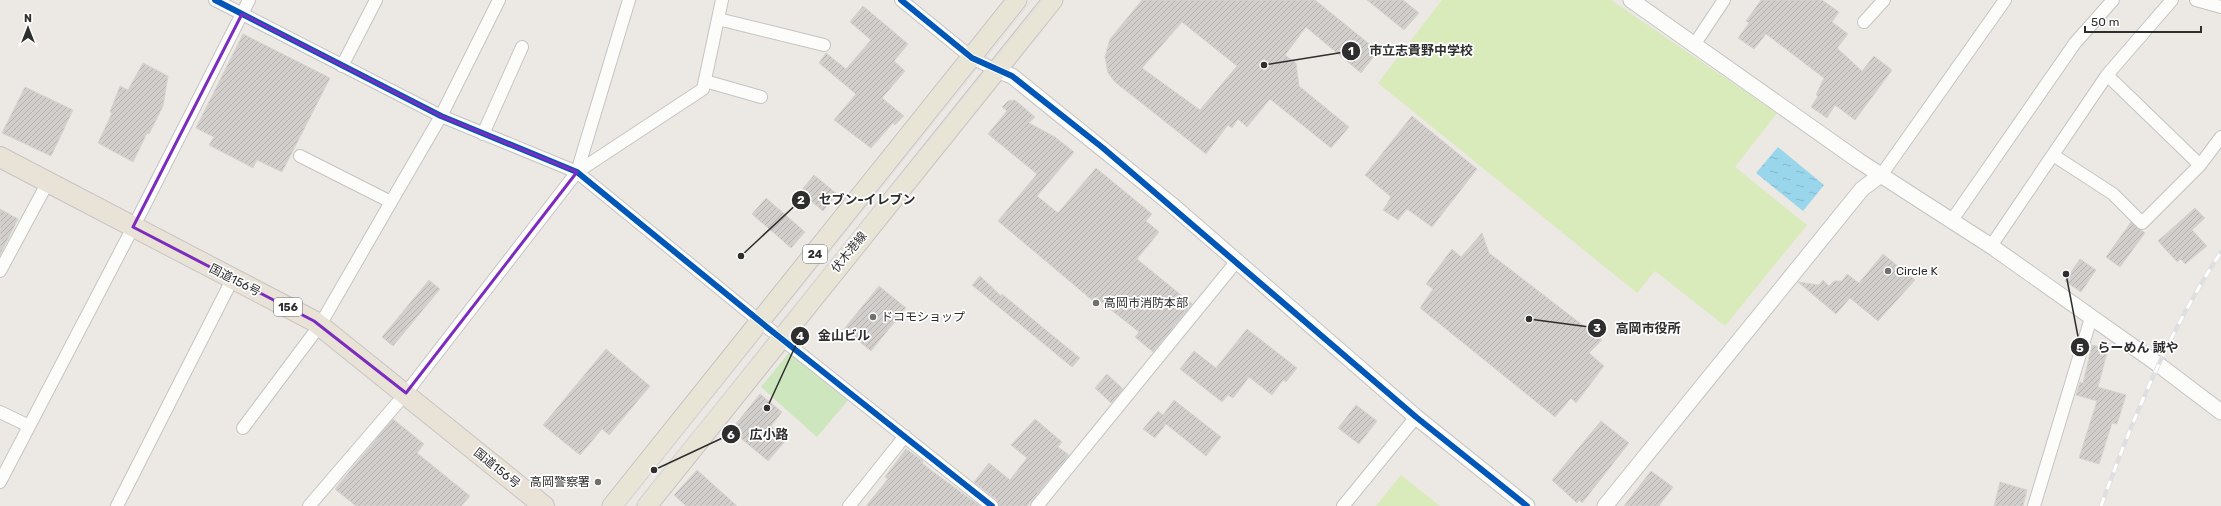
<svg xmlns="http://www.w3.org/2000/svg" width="2221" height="506" font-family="Rubik,'Noto Sans JP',sans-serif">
	<defs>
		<pattern id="water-ripples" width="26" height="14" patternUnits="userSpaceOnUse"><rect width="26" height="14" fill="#99d6ec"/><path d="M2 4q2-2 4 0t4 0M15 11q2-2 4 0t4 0" fill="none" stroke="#84b8cb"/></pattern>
		<pattern id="building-hatch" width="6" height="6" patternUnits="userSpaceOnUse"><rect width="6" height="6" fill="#d1cecb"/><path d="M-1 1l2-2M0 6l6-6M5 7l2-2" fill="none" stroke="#b4b1af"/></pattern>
	</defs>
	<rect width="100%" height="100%" fill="#ece8e4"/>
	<path fill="#cee6be" d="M792,349L850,398L817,437L761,387Z"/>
	<path fill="#d9eabb" d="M1442,0H1611L1777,113L1735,167L1807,225L1725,326L1655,271L1637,293L1378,83Z
		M1401,475L1440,506H1376Z"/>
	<path fill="url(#water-ripples)" d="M1778,147L1824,185L1803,211L1756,173Z"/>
	<path fill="url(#building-hatch)" stroke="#d7d4d0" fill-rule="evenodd" d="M1142,0H1315L1378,51L1361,73L1306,27L1285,55L1296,63L1299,86L1349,127L1331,148L1270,99L1247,127L1238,119L1232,128L1228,125L1206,154L1115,82L1108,73L1105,57L1110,39ZM1182,22L1237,66L1200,110L1142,68Z
		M1367,0H1403L1419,13L1404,30Z
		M1761,0H1822L1839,12L1832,22L1848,34L1837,48L1862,71L1874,56L1892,70L1855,120L1835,105L1827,118L1811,107L1818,96L1816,95L1824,78L1766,34L1754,49L1738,38L1749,23L1746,21Z
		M863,6L908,44L894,61L905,71L882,98L904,116L895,125L893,123L871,148L834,120L856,94L819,63L826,53L846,69L871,40L850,22Z
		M243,34L330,78L282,172L257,160L253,168L209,145L214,137L196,128Z
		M143,63L168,76L163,106L149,134L147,133L133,162L98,143L112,113L110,112L120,86L128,90Z
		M25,87L73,110L51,156L2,133Z
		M1015,100L1035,117L1029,123L1055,137L1074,152L1037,196L1058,213L1096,168L1152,214L1146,221L1159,232L1137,259L1192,304L1153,352L1135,337L1139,332L1095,297L1092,300L998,221L1037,174L988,134L1007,111L1002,107L1008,101Z
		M1412,116L1477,169L1432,227L1407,209L1398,220L1383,210L1391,197L1365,175Z
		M814,175L837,194L823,211L800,192Z
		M766,198L805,232L791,248L752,214Z
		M2195,208L2205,218L2192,230L2207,246L2185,264L2181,259L2177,262L2158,241Z
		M0,209L18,219L0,255Z
		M2131,222L2145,233L2120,267L2106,257Z
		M1482,233L1489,253L1602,340L1589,353L1604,366L1576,403L1571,398L1555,417L1420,308L1433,289L1426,284L1452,249L1461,257Z
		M1883,254L1915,280L1878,321L1850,298L1836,314L1798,282L1819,285L1823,280L1829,286L1834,281H1842L1847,274L1859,283Z
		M2080,259L2096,270L2081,292L2065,281Z
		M980,276L1001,296L1002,294L1080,358L1072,367L972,285Z
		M429,280L440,289L393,346L382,337Z
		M879,286L906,308L871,351L844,329Z
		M1247,329L1297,368L1286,382L1283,380L1272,395L1249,377L1233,398L1228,395L1222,402L1180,369L1194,351L1216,368Z
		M2092,345L2108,349L2098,387L2126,395L2117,424L2112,423L2099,464L2079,458L2097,401L2076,395L2080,382L2083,383Z
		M606,349L650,386L609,435L602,429L580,455L543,425Z
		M1107,374L1123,389L1111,403L1095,388Z
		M760,394L782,412L771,426L787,439L768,461L731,430Z
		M1174,400L1221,437L1206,456L1166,424L1155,438L1143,429L1158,411L1163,415Z
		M1356,405L1377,421L1359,444L1338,428Z
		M393,419L424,444L417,453L470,496L461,506H356L335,489Z
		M1035,419L1062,442L1058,447L1069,455L1027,506H999L997,500L974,482L989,463L1010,480L1027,458L1011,445Z
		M1601,421L1629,443L1582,503L1579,500L1577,503L1552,480Z
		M906,449L923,461L922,463L932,471L980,506H866L888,479L885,477Z
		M697,470L737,506H686L674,495Z
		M1651,471L1673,487L1659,506H1624Z
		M2000,482L2027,490L2023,506H1994Z"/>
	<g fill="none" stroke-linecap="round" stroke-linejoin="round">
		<defs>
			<path id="minor" d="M215,0L441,116L577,172L768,328L992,506
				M901,0L972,58L996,70
				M2196,0L2221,7
				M718,19L824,45
				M1864,22L1884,0
				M1694,45L1724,0
				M342,66L376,0
				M2107,75L2200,165
				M705,81L761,97
				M483,134L522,47
				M2053,155L2113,194L2142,223L2200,165L2221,137
				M577,172L629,0
				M1882,174L2005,0
				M391,202L441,116L499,0
				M1952,220L2075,43L2113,0
				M1991,246L2107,75L2172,0
				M0,271L48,182
				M0,412L29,426
				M243,428L320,325L391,202L300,156
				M0,482L140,214L249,0
				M117,506L233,278
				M309,506L406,393L577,172L703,89L722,0
				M849,506L905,436
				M1037,506L1236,262
				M1343,506L1416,417
				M2034,506L2091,318"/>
			<path id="tertiary" d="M1631,0L1859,161L1991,246L2159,365L2221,412
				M996,70L1012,76L1172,205L1416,417L1527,506
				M1605,506L1862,189L1882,174"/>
			<path id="primary" d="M612,506L1017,0
				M647,506L1053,0"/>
			<path id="trunk" d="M0,157L314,321L544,506"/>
		</defs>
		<use href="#minor" stroke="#c5c4c5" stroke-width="14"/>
		<use href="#tertiary" stroke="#c5c4c5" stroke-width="17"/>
		<use href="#primary" stroke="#c6c5c4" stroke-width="21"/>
		<use href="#trunk" stroke="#c6c5c4" stroke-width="22"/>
		<use href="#minor" stroke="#fcfcfb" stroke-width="12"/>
		<use href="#tertiary" stroke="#fcfcfb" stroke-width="15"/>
		<use href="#primary" stroke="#e8e4d6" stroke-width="19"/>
		<use href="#trunk" stroke="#e9e2d6" stroke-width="20"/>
		<path stroke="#dfdfe1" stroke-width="1" d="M773,322L1032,0
			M625,506L764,333
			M635,506L773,332L1043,0"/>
		<defs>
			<path id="rail" d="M2101,506C2133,418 2169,331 2221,252"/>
		</defs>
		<use href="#rail" stroke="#dfdfe1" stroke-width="4.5"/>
		<use href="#rail" stroke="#fff" stroke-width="3" stroke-dasharray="9" stroke-linecap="butt"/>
		<defs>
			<path id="cycleway" d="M215,0L441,116L577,172L768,328L992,506
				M901,0L972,58L1012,76L1103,148L1416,417L1527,506"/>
		</defs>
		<use href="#cycleway" stroke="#fff" stroke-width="8"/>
		<use href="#cycleway" stroke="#0057b8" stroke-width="6"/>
	</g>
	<path fill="none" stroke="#7b2cbf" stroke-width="3" stroke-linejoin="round" d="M242,14L441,116L577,172L406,393L314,321L133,227Z"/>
	<g fill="#706f6e" stroke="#fff" stroke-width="1.5">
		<circle cx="1888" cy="271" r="4"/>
		<circle cx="1096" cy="303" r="4"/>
		<circle cx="873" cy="317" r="4"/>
		<circle cx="598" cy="482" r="4"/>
	</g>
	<g text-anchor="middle" stroke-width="3.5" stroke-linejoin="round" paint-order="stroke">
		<g fill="#fff" stroke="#6d6d6d" stroke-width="1">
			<rect x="803" y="245" width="24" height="18" rx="3"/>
			<rect x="274" y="298" width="28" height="18" rx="3"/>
		</g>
		<g font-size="11" font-weight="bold" fill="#2e2e2e">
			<text x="815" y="258">24</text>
			<text x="288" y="311">156</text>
		</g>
		<g font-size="12" fill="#2e2e2e" stroke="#fff">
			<text transform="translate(849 252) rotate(-51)" y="4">伏木港線</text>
			<text transform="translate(235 280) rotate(27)" y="4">国道156号</text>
			<text transform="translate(497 468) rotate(39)" y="4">国道156号</text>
		</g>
		<g font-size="12" fill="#2e2e2e" stroke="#fff" text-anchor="start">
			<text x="1896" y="275">Circle K</text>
			<text x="1104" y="307">高岡市消防本部</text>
			<text x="881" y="321">ドコモショップ</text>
			<text x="590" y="486" text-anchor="end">高岡警察署</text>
		</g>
	</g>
	<path fill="none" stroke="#2e2e2e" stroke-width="1.5" d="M1264 65L1351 51M741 256L801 200M1529 319L1597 328M767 408L800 336M2066 274L2080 347M654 470L731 434"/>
	<g fill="#2e2e2e" stroke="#fff" stroke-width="1.5">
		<circle cx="1264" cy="65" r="4"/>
		<circle cx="741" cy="256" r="4"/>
		<circle cx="1529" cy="319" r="4"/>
		<circle cx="767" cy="408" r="4"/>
		<circle cx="2066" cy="274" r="4"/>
		<circle cx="654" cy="470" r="4"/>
		<circle cx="1351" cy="51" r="10"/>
		<circle cx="801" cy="200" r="10"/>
		<circle cx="1597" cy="328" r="10"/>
		<circle cx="800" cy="336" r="10"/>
		<circle cx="2080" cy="347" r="10"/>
		<circle cx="731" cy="434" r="10"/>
	</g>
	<g font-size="12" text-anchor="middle" font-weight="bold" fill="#fff">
		<text x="1351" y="55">1</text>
		<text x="801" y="204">2</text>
		<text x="1597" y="332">3</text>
		<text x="800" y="340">4</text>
		<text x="2080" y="352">5</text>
		<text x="731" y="439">6</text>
	</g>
	<g font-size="13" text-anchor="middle" font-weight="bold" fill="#2e2e2e" stroke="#fff" stroke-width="3.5" stroke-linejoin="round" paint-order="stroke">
		<text x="1421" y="55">市立志貴野中学校</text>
		<text x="867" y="204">セブン-イレブン</text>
		<text x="1648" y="333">高岡市役所</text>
		<text x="844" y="340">金山ビル</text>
		<text x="2138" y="352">らーめん 誠や</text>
		<text x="769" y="439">広小路</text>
	</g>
	<g transform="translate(28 28)" stroke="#ffffff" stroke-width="3" paint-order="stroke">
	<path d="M0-3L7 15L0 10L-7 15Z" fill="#2e2e2e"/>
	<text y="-6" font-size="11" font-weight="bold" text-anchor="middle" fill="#2e2e2e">N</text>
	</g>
	<path d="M2085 26v6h116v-6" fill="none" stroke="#2e2e2e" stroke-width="2"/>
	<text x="2091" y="26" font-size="12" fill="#2e2e2e" stroke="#ffffff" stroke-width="3" paint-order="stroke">50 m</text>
</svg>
